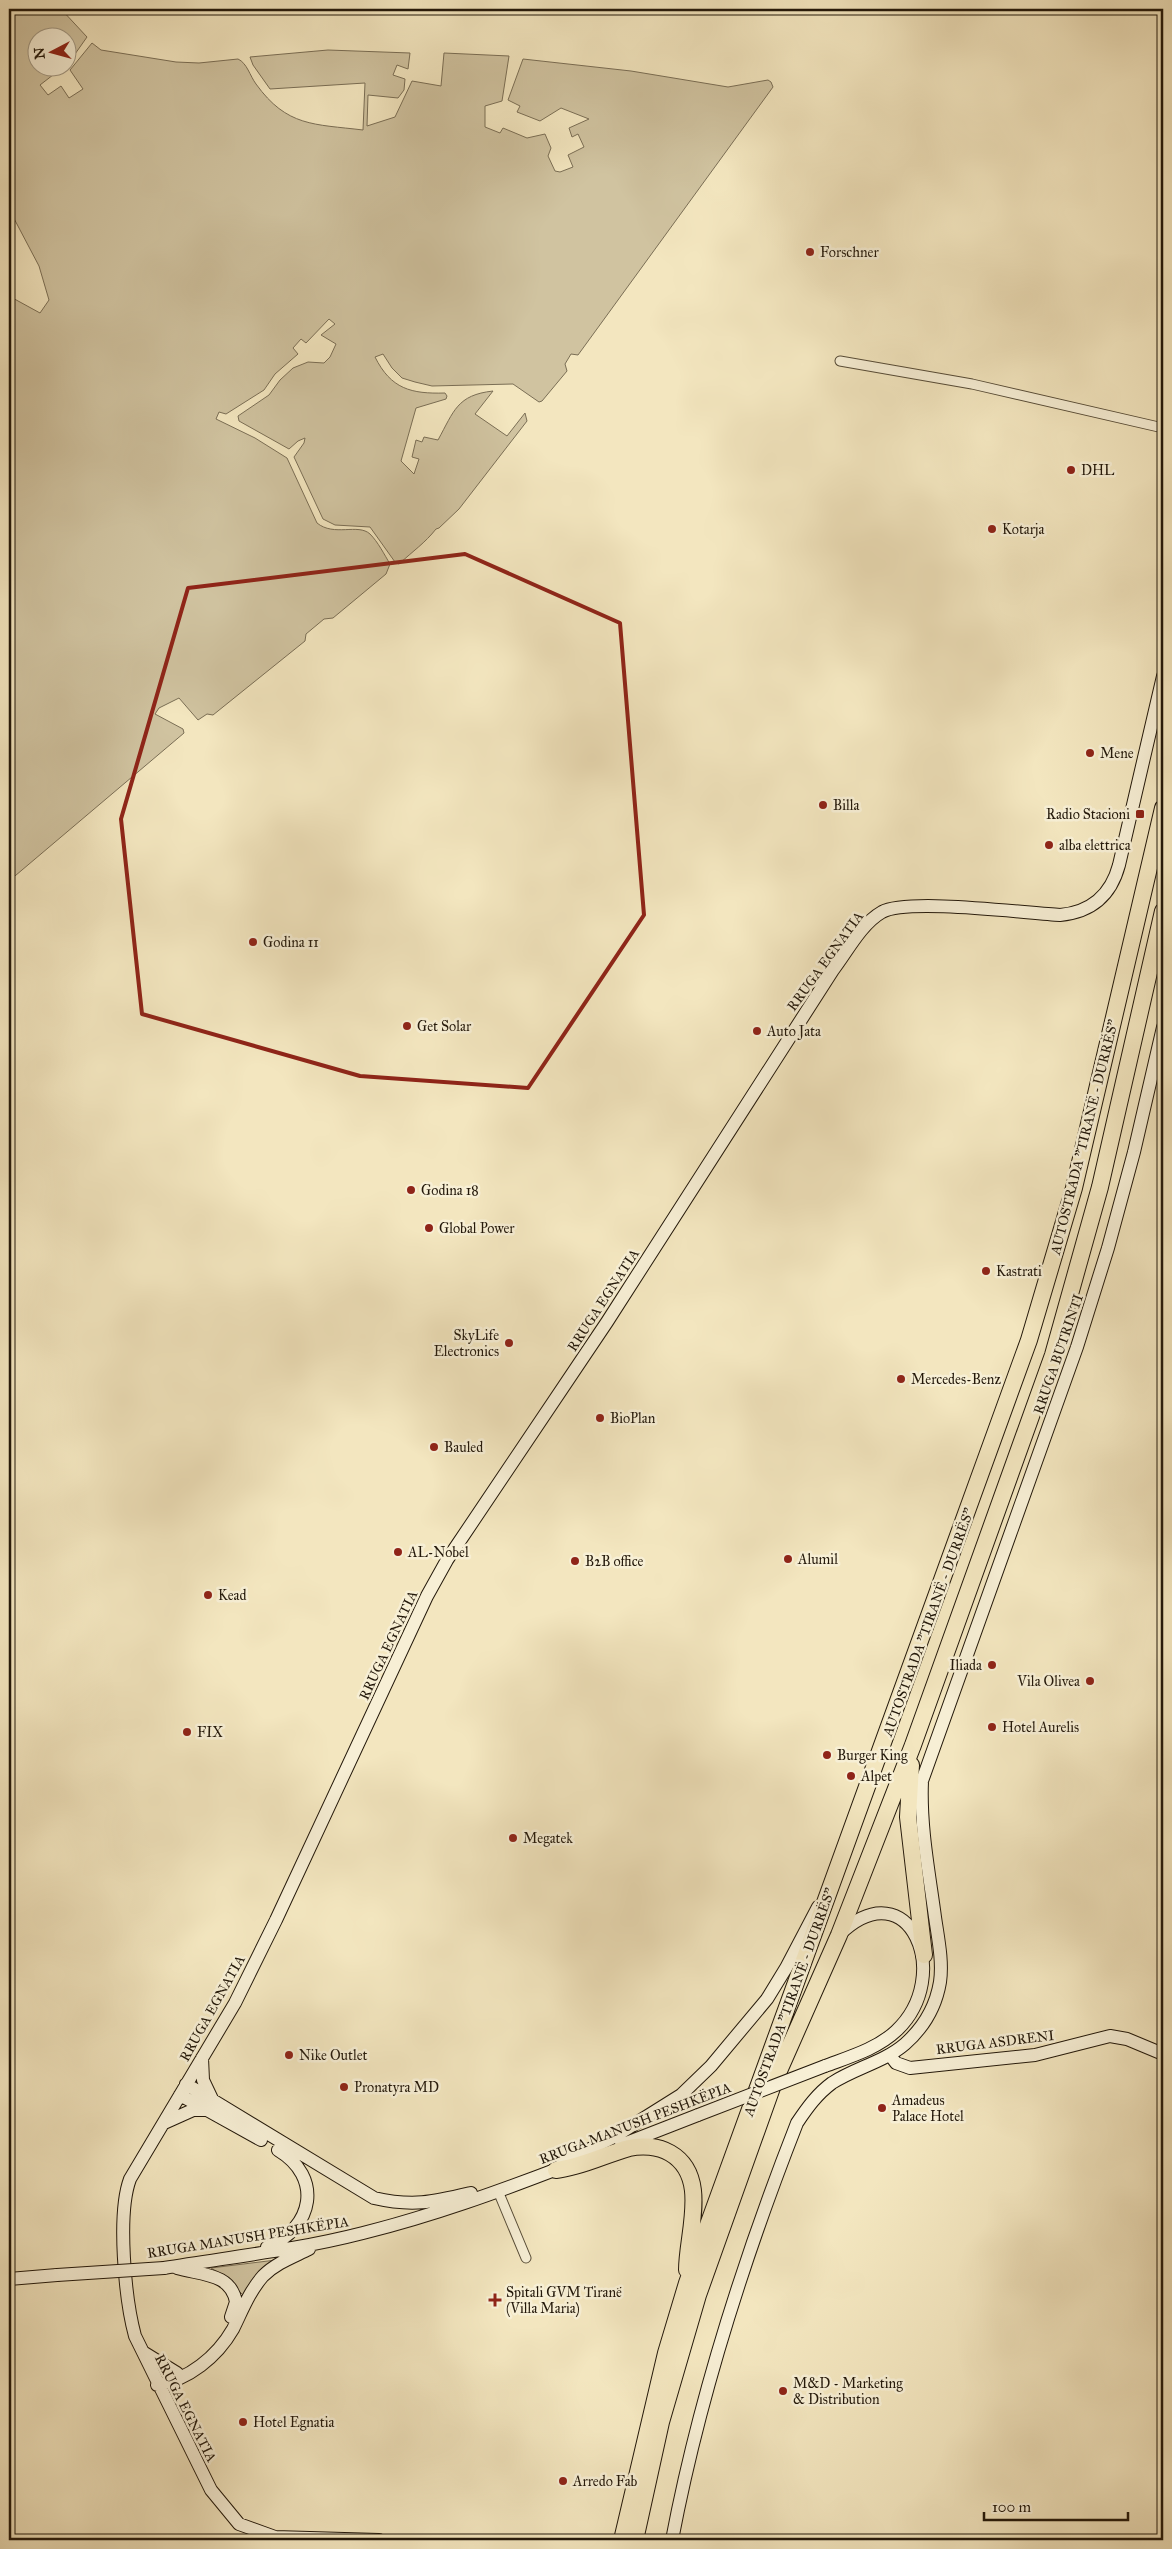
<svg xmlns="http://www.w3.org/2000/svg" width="1172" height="2549" font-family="'IM FELL Great Primer',serif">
	<rect width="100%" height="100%" fill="#f3e6bf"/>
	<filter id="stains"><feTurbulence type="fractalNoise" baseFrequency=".004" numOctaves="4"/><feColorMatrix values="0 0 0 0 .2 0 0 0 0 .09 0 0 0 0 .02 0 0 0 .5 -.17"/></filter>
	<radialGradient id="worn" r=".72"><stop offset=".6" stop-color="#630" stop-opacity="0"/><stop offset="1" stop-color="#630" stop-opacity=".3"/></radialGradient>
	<path fill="#d0c3a0" stroke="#7a6e55" d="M9,9H61L87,37L68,64V38H38V68H62L40,85L48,95L61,86L69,98L83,89L70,70L92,43L101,50L176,62L199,63L238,59C247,63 250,76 256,84C287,127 314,124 363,130L365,83L270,89L253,65L250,57L328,50L410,53L408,69L397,65L393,75L405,79L404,90L398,98L368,95L367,126L395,117L412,81L441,86L444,53L509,56L502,101L485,106V127L500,133L503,128L527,138L545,134L551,148L548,156L555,171L560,172L573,167L568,155L584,147L578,134L572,137L569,128L589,119L561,108L540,121L517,112L520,106L508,100L523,59L631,71L728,87L768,80L771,82L773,87L578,355L571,354L565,364L567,371L542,401L539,402L513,384L432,386L415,382L402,378L392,368L383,354L375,357C391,389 411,394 445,393L447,396L446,399L416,408L401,461L414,474L419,459L412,457L416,440L422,442L424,437L438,440C454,411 457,395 493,391L475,414L507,436L525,413L527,421L459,509L439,528L436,529C425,543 413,551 399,564L395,562L370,527L335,525L323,519L294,457L304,443L305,438L298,441L289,449L239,421L238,416L269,395L280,380L293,368L308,362L324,363L330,357L336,344L321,335L335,324L329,319L306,343L301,339L293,348L298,354L275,374L264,390L226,414L219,412L216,419L255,438L287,458L317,523C334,537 358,523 370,534C378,542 384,554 390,564L386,574L333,618L324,619L306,634L305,641L213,715L207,714L198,720L179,698L159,708L155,714L183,729L184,733L9,881V296L40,313L49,300L39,266L9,209Z
		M276,2260L243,2295L223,2275L211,2268Z"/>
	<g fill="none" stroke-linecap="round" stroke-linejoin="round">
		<defs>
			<path id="street" d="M840,361L972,384L1163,428
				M498,2191L526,2258"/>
			<path id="secondary" d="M890,2055L896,2063L910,2068L1035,2055L1110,2036L1127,2039L1163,2054
				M202,2058L203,2080L212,2099
				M825,2066C849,2057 877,2049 896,2031C955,1976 909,1868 840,1934
				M186,2084L374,2198C413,2207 433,2202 471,2193
				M180,2095L261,2140
				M164,2123L193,2110H206
				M621,2145L698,2115
				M556,2169L572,2158L614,2137L681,2095L711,2066L767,1999L786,1968L818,1907
				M267,2247C314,2228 323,2177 278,2150
				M164,2268C230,2257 297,2250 363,2233C432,2216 498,2192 565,2166
				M177,2268C201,2275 231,2273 236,2302L231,2317
				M9,2279L57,2275
				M143,2352L177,2373
				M157,2385C188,2380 217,2357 233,2329C242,2311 249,2292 263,2276C276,2263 293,2257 309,2249
				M379,2540L275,2537L239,2524L211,2490L135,2336C125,2299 117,2214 130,2179L235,2003L276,1920L427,1596L447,1560L607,1322L833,970C847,952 861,924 882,912C908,898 1024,913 1060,915C1092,912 1111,895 1119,865L1163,676
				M672,2540C699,2398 744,2258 797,2123C807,2108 817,2094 832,2083C855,2068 884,2062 905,2044C923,2028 936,2006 940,1982C943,1961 938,1938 935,1917C929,1872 920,1827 922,1781L1077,1347L1108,1248L1134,1152L1163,1027"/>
			<path id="highway" d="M911,1765L908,1817L924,1955
				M556,2170C582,2167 604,2155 629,2148C642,2145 658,2146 670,2153C710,2176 687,2233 687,2270
				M622,2540L666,2353L687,2283L1029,1340L1074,1188L1163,808
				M635,2540L661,2422L698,2295L774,2082L839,1935L913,1745L1053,1355L1100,1187L1163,911"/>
		</defs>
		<use href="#street" stroke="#574c37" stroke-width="11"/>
		<use href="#secondary" stroke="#23180a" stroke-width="14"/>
		<use href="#highway" stroke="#23180a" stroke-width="18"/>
		<use href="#street" stroke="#f7efd5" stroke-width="9"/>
		<use href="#secondary" stroke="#f7efd5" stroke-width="12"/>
		<use href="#highway" stroke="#f3e6bf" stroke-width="16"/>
		<defs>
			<path id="secondary-bridge" d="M698,2115L825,2066
				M57,2275L164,2268"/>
		</defs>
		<use href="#secondary-bridge" stroke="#23180a" stroke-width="14" stroke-linecap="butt"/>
		<use href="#secondary-bridge" stroke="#f7efd5" stroke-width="12"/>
	</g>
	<path fill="none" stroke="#8f2418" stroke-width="4" stroke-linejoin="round" d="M465,554L620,623L644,915L528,1088L360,1076L142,1014L121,819L188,588Z"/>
	<g fill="#8f2418" stroke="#f7efd5" stroke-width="2">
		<circle cx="810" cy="252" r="5"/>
		<circle cx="1071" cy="470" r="5"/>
		<circle cx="992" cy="529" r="5"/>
		<circle cx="1090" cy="753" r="5"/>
		<circle cx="823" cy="805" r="5"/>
		<rect x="1135" y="809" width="10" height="10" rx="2.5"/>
		<circle cx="1049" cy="845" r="5"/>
		<circle cx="253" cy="942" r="5"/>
		<circle cx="407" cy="1026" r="5"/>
		<circle cx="757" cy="1031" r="5"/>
		<circle cx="411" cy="1190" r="5"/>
		<circle cx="429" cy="1228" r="5"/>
		<circle cx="986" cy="1271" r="5"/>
		<circle cx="509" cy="1343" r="5"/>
		<circle cx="901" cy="1379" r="5"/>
		<circle cx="600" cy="1418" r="5"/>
		<circle cx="434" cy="1447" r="5"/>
		<circle cx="398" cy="1552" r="5"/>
		<circle cx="788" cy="1559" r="5"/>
		<circle cx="575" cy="1561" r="5"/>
		<circle cx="208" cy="1595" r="5"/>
		<circle cx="992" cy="1665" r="5"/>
		<circle cx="1090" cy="1681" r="5"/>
		<circle cx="992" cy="1727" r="5"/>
		<circle cx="187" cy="1732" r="5"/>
		<circle cx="827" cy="1755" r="5"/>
		<circle cx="851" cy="1776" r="5"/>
		<circle cx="513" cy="1838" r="5"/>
		<circle cx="289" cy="2055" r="5"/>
		<circle cx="344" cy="2087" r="5"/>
		<circle cx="882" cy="2108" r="5"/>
		<path d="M492.5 2292.5h5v5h5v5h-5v5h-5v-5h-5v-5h5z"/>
		<circle cx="783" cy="2391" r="5"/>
		<circle cx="243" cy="2422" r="5"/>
		<circle cx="563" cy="2481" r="5"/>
	</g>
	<g text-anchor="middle" stroke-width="5" stroke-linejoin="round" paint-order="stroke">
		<g font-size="14" fill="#23180a" stroke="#f7efd5" text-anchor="start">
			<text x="820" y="257">Forschner</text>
			<text x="1081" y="475">DHL</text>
			<text x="1002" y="534">Kotarja</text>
			<text x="1100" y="758">Mene</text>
			<text x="833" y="810">Billa</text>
			<text x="1130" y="819" text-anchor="end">Radio Stacioni</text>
			<text x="1059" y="850">alba elettrica</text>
			<text x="263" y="947">Godina 11</text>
			<text x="417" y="1031">Get Solar</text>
			<text x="767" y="1036">Auto Jata</text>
			<text x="421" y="1195">Godina 18</text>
			<text x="439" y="1233">Global Power</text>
			<text x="996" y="1276">Kastrati</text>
			<text x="499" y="1340" text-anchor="end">SkyLife<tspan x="499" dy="16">Electronics</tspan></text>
			<text x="911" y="1384">Mercedes-Benz</text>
			<text x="610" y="1423">BioPlan</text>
			<text x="444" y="1452">Bauled</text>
			<text x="408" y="1557">AL-Nobel</text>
			<text x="798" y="1564">Alumil</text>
			<text x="585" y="1566">B2B office</text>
			<text x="218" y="1600">Kead</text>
			<text x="982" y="1670" text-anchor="end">Iliada</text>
			<text x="1080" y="1686" text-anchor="end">Vila Olivea</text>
			<text x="1002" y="1732">Hotel Aurelis</text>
			<text x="197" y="1737">FIX</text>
			<text x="837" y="1760">Burger King</text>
			<text x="861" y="1781">Alpet</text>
			<text x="523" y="1843">Megatek</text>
			<text x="299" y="2060">Nike Outlet</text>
			<text x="354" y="2092">Pronatyra MD</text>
			<text x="892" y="2105">Amadeus<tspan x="892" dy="16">Palace Hotel</tspan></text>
			<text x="506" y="2297">Spitali GVM Tiranë<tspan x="506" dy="16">(Villa Maria)</tspan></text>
			<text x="793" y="2388">M&amp;D - Marketing<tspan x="793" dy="16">&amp; Distribution</tspan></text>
			<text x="253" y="2427">Hotel Egnatia</text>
			<text x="573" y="2486">Arredo Fab</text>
		</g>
		<g font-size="14" fill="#23180a" stroke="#f7efd5">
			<text transform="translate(825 961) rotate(-54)" y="5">RRUGA EGNATIA</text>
			<text transform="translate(1084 1137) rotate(-76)" y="5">AUTOSTRADA "TIRANË - DURRËS"</text>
			<text transform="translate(603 1300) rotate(-57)" y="5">RRUGA EGNATIA</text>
			<text transform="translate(1058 1354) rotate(-71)" y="5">RRUGA BUTRINTI</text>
			<text transform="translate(928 1622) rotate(-70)" y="5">AUTOSTRADA "TIRANË - DURRËS"</text>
			<text transform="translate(388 1645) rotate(-65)" y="5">RRUGA EGNATIA</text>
			<text transform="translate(789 2002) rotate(-70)" y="5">AUTOSTRADA "TIRANË - DURRËS"</text>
			<text transform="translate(212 2008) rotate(-61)" y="5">RRUGA EGNATIA</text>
			<text transform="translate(995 2042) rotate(-7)" y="5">RRUGA ASDRENI</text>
			<text transform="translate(635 2123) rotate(-21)" y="5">RRUGA MANUSH PESHKËPIA</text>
			<text transform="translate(248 2237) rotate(-9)" y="5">RRUGA MANUSH PESHKËPIA</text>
			<text transform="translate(186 2408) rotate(63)" y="5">RRUGA EGNATIA</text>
		</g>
	</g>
	<rect width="1172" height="2549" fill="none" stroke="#f3e6bf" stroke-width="30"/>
	<rect x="10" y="10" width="1152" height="2529" fill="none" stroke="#23180a" stroke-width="2.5"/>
	<rect x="15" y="15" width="1142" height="2519" fill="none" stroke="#23180a"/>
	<g transform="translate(52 52) rotate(264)"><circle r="24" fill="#f7efd5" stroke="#a29984"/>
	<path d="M0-4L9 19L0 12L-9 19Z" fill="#8f2418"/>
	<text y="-8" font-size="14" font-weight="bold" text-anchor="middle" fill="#23180a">N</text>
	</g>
	<path d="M984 2512v8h144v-8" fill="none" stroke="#23180a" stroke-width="2.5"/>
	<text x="992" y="2512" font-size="15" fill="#23180a" stroke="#f7efd5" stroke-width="4" paint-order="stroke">100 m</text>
	<rect width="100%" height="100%" filter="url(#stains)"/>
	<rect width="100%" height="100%" fill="url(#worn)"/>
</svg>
